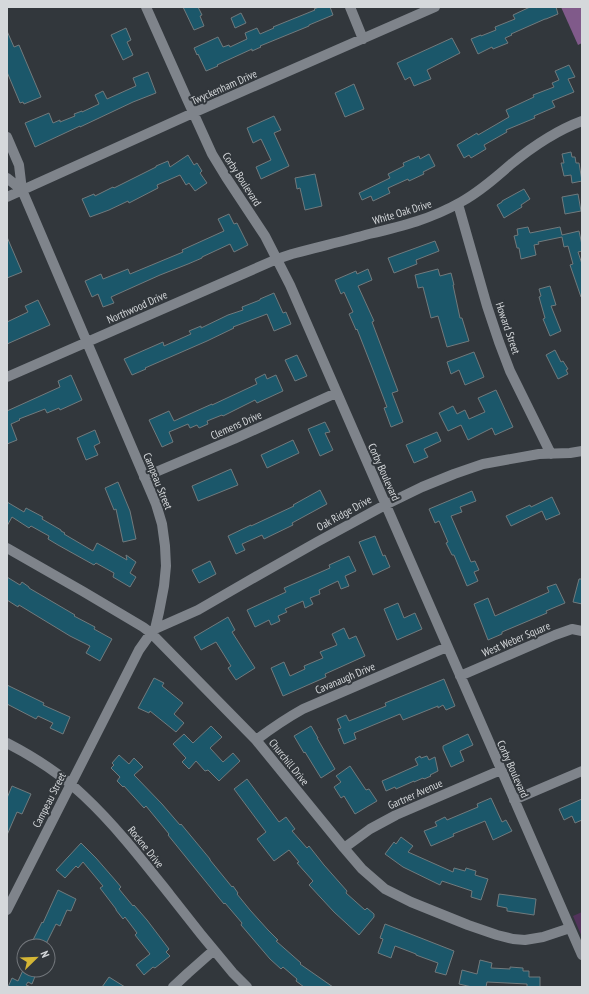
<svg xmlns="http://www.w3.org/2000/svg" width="589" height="994" font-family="'PT Sans Narrow',sans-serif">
	<rect width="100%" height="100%" fill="#32373c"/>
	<path fill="#52335b" d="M582,912V937L573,916Z"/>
	<path fill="#805a8a" d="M561,7H582V43L578,45Z"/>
	<path fill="#1b576a" stroke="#717a7d" d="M183,7H198L202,15L200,16L204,26L194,30Z
		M319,7H330L333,15L309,25V26L260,46L261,47L252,51V49L217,65L218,66L206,71L198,54L197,55L194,48L218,37L223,47L229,45L230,47L247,39L245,33L257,28L260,34L274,28L273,27L315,10L314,9Z
		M530,7H556L558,14L546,19H545L511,34L512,35L505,38L508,43L493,49L492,47L478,54L471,39L481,35V36L496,30L495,27L515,19L513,15Z
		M241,13L246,23L235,28L231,18Z
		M126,28L131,40L127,42L133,55L123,60L111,35Z
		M7,31L14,47L19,45L41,97L24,104L23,102L20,103L7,72Z
		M452,38L460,53L427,70L431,79L414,86L410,77L405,80L397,63Z
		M569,65L575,77L568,79L574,92L552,101L555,107L534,116L535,118L506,130L507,132L484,145L486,149L471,158L469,155L464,158L457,145L477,133L478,135L509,117L506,110L534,97L533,95L554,87L552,83L559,80L555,71Z
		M148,72L156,93L133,102L80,127V126L35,147L25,123L49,113L53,123L60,120V122L75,116L74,114L82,111V112L99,104L95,95L103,91L107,99L136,86L133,78Z
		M354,84L364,109L345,117L335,93Z
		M274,116L281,130L274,133L289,166L261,179L256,167L271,160L261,139L253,143L247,128Z
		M571,152L572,157H575L576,163H579L582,181L572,183L571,175L564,176L561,163H564L562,154Z
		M429,154L435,166L423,172L424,174L409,181L408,179L388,188L390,193L373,201L371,196L362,200L359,193L390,178L388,174L404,166L403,163L419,156L420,159Z
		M188,155L194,165L197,163L202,171L200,173L207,183L195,191L189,183L186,185L180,175L157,185L158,188L129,203L128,201L109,210L90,217L82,199L94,194L95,196L113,187L114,188L156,167V166L168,161L170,167Z
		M315,174L322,206L305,210L300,188L297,189L295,178Z
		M524,189L530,199L521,205L522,207L504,218L497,205L502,202V201Z
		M578,194L581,211L565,214L562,197Z
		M229,214L234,224L237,223L248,245L234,252L230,244L202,257V258L188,264L160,275L111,297L114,303L103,307L98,294L92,297L85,281L101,274L103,279L128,269L130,274L183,252L182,250L224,231L218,219Z
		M528,227L530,233L560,227L562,235L579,231L582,245V251L578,252L582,264V296L581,297L570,265L573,264L568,246L564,247L562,237L538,242L539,244L534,245L536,255L521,259L519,248H517L514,236L518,235L517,229Z
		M7,237L22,272L7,278Z
		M435,241L439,251L416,260L417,264L394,273L388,258Z
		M368,269L372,280L358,286L374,321L372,322L398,391L392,393L403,422L391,427L384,408L387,407L373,370L357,329L356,330L349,314L353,312L344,292L341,294L335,280L356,271L357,274Z
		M438,269L440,276L451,273L454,285H453L460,318H462L469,341L447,347L438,316L431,318L423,287L418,288L415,275Z
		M550,286L556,305L551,306L561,331L550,336L543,319L545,318L539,297L541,296L539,289Z
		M274,293L283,313L286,312L291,324L274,331L267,314L233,327L234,328L207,341L145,368L146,369L132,375L124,359L163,342L164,346L191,334L189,331L201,326V328L228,315L243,310L242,307L260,300V299Z
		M38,300L50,325L7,344V322L28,312L25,306Z
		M555,350L561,362L563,361L568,369L566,370L568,374L558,379L546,355Z
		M474,352L484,377L465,385L459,370L451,374L447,362Z
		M297,355L307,376L295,381L285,360Z
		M265,374L267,379L276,375L283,391L257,403L255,400L223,416L222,415L207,421L208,424L199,428L197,425L190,428L188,424L169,432L173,442L162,447L149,420L169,411L174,421L212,404V405L257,384L255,379Z
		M71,375L82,400L60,410L59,408L47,413L45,409L19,419L20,420L11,424L17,440L7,444V411L60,387L58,381Z
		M496,390L513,427L495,435L492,428L468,440L461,425L448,431L439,413L453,406L457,414L465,410L469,419L485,412L478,398Z
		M325,422L330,432L325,433L333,450L320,456L308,429Z
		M95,430L100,443L94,446L98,455L86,460L77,438Z
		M437,432L441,441L424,449L428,457L414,463L406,445Z
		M293,440L299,453L267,468L261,455Z
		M231,469L238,485L198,501L192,486Z
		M118,482L130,511L136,539L123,542L116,509L114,510L105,488Z
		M320,490L327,504L292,523L293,525L264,539L262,535L242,544L245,550L236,554L228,536L251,525V526L294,506L293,505Z
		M472,491L476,501L460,507L462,512L451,516L471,562L475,561L479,570L474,572L478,581L467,586L454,555H452L446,543L448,542L439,521L435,523L429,509Z
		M552,497L560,514L546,520L542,511L511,526L506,516L530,505L531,507Z
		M7,502L24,512L26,508L43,517L42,519L61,530V531L65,533L64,534L93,551L97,543L127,560L126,555L136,562L130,573L136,577L130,587L113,577L114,573L96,563L94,565L58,545L48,539L49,536L31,526L29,528L12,517L7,526Z
		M375,536L383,556L385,555L390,567L373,575L359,542Z
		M349,556L356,571L345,576L349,586L341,589L338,581L319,590L320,594L310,598L313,604L305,608L303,601L285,609L287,612L278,616L280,621L271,625L269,620L255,627L247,610L286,592L284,588L330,568L329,565Z
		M210,561L216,574L199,583L192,570Z
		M7,577L20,585L22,582L29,587V588L75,615L74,616L95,627L94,629L112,639L100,661L86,653L90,646L70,636L19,605L18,607L7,600Z
		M579,579H582V604L573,602Z
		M556,584L565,603L546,611L547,613L502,632V634L488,640L474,604L488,598L495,616L549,592L547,587Z
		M398,603L404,618L415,613L422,629L397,640L384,609Z
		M228,617L235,630L232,632L255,668L236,680L228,668L231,666L216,642L201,650L194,637Z
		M344,628L349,639L356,636L365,656L325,674L326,677L283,696L271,668L284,662L290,676L305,669L304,666L323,658L320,652L337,645L332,634Z
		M154,678L164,683L162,686L183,703L174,714L184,723L176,732L150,711L149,713L138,708Z
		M444,679L455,706L446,710L443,705L438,708V706L403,720L400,714L354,733L356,739L344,744L338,729L341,728L337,719L346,715L349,721L386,706L385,703Z
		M7,685L44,703L43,705L70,717L63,734L50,728L53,723L38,716L36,719L7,704Z
		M211,726L222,737L210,748L223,762L233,753L240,761L219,781L208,770L205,771L196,761L189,769L182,762L186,758L173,744L184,734L193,743Z
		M311,726L318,738H317L335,769L321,778L305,752L304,753L294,736Z
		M468,734L473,745L460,751L464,761L451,767L443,749V746Z
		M119,755L129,764L134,758L143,767L134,775L162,804L180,825L181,824L210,859V860L232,887L233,886L238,893L237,894L250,910L268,930L278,940L276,941L301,963L300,964L333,987H304L296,981L297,979L283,967L281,969L270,959L241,925L242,923L225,903L224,904L219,898L168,835L169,834L146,806L144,808L124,786L123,787L117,781L120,777L111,768L114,765L112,763Z
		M420,756L421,758L427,756L429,760L435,757L438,771L430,775L431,776L424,779L423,778L414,782V781L396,789L395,787L386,791L382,781L418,765L415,759Z
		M350,766L366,790L369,789L377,801L355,814L344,796L341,798L334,787L341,782L336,776Z
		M247,779L279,822L286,817L295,829L292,831L307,848L309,846L324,865L347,891L346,893L365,910L367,908L374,914V917L359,935L334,912L309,885L313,881L297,863L299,862L289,850L274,861L257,839L266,832L234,789Z
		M12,786L31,794L22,814L17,812L7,835V798Z
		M491,798L502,822L506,820L512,831L493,840L485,821L453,834L454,836L431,846L424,831L437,826L435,822L445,817L447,820L478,807L477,804Z
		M582,799V820L575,823L572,816L564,820L559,809Z
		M401,837L413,846L408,852L453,872L454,868L465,871L466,868L476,871L475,875L488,879L481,900L471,897L472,891L442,881L440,885L403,867L385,854L394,842L396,844Z
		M81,843L96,858L116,881L121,887L119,889L133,906L134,905L147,920L169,949L166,952L170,956L155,968L153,967L144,975L136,965L150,954L135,935L137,933L125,917L123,919L116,910V909L100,888L103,886L83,862L78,868L76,866L65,878L56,870Z
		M58,890L76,899L71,911L67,910L60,926L56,924L45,946H30L42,922L43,923Z
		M499,894L536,899L534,915L507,911V908L497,906Z
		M385,924L454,951L446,975L435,972L438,963L416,955V954L395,946L391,958L378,953L383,939L380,938Z
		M480,960L492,963L491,968L510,969V967L523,968V971H529V977H540V987H527V984L487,982L486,987H472L459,984L462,970L477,974Z
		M24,968V970H28L36,974L32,984L28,982L26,985L31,987H8L12,978L18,981Z
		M109,977L125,987H102Z"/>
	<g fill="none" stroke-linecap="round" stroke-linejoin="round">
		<path stroke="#7f848b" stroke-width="10" d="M146,7L187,99L212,154L226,177L265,236L290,285L582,955
			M350,7L363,39
			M7,137L19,165L22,190L28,204L156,504L162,524L165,546L166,566L164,586L159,612L155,629L151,633L139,650L7,910
			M7,178L22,190
			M7,197L193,113L435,7
			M458,204L487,306L499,342L510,371L551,454
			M7,377L277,259L292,254C318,247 344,241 369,234C403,226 431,219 461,202C479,192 494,179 510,165C532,147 555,131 582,121
			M144,477L234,439L336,393
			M7,548L84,592L143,627L151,633L256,740L344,848L362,869L385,889L411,902L468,925L497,935L513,939L525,940L543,937L570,928
			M155,629L198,610L243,584L317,542L385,505L422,487L454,474L483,464L539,454L570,453L582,451
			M460,676L555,635L572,629L582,631
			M256,740C272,728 285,719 303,709L447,647
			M7,743C34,757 62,775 84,796C116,826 143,861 170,895C190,921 211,947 233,973L247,987
			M514,800L582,771
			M344,848L370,829L396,815L501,770
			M173,987L188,973L214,950"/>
	</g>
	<g text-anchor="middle" stroke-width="4" stroke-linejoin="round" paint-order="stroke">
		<g font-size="11" fill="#d5d8db" stroke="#32373c">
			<text transform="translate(224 87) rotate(-24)" y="4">Twyckenham Drive</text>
			<text transform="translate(242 179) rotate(57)" y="4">Corby Boulevard</text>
			<text transform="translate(402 212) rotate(-17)" y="4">White Oak Drive</text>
			<text transform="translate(137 307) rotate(-24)" y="4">Northwood Drive</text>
			<text transform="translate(508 328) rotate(71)" y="4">Howard Street</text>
			<text transform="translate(236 425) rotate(-24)" y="4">Clemens Drive</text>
			<text transform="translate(384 472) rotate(66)" y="4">Corby Boulevard</text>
			<text transform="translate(158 481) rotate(68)" y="4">Campeau Street</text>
			<text transform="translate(344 513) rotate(-29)" y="4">Oak Ridge Drive</text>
			<text transform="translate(516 639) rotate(-23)" y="4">West Weber Square</text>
			<text transform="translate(345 678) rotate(-23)" y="4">Cavanaugh Drive</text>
			<text transform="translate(289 762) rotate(51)" y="4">Churchill Drive</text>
			<text transform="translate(513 769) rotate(66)" y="4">Corby Boulevard</text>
			<text transform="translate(415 794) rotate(-24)" y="4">Gartner Avenue</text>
			<text transform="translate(49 800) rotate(-63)" y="4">Campeau Street</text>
			<text transform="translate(146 847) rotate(51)" y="4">Rockne Drive</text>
		</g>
	</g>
	<rect width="589" height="994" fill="none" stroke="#d5d8db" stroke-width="16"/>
	<g transform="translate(36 958) rotate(67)"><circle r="19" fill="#32373c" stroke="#73777c"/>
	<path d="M0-3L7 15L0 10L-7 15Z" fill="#d4b635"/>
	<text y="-6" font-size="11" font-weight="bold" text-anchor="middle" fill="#d5d8db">N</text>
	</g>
</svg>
